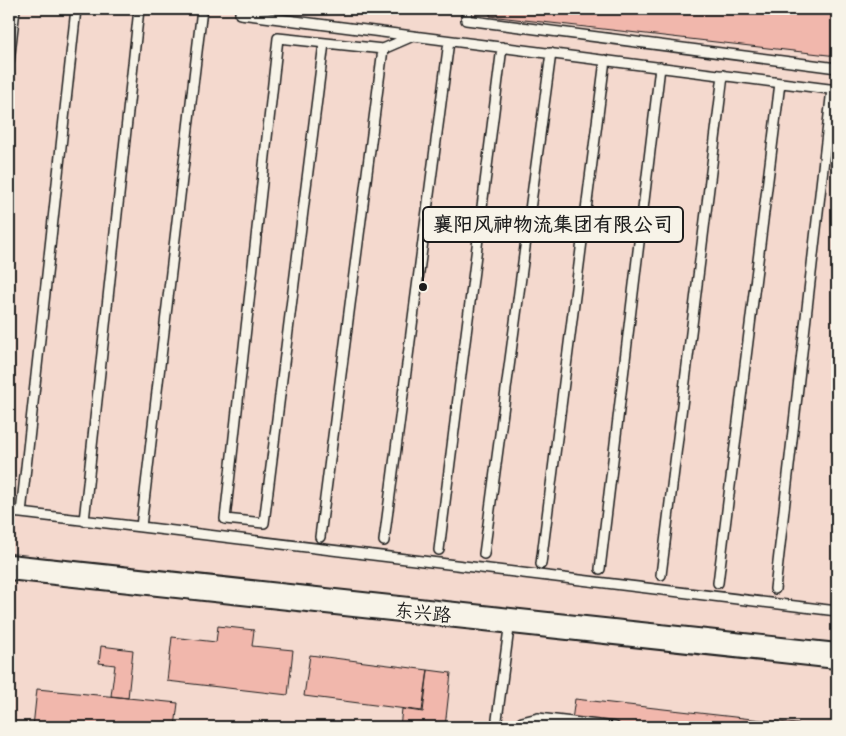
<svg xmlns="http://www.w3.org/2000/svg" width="846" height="736" font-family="Mynerve,'LXGW WenKai TC',sans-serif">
	<defs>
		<pattern id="grass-dots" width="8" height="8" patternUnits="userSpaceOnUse" patternTransform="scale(1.25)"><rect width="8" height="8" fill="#d1df92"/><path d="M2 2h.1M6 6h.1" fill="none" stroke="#b3bf7d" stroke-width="1.8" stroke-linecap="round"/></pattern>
	</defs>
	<rect width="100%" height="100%" fill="#f6e7dc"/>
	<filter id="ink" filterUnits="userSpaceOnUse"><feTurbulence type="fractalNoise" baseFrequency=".02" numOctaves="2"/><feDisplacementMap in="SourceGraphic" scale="10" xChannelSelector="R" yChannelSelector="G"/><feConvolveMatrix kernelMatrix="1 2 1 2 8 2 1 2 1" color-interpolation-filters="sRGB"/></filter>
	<g filter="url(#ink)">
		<path fill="#f4d9ce" d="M9,9H837V727H9Z"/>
		<path fill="url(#grass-dots)" stroke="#767e57" d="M317,9H367V15Z"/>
		<path fill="#f1b7ac" stroke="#1c1c1c" d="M490,9H837V56L490,16Z
			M218,626L254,630L252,646L293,650L288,695L167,681L172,637L216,642Z
			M101,646L133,650L128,698L111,696L115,665L99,663Z
			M310,655L428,670L422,711L304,696Z
			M428,670L451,673L445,727H400L402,709L423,712Z
			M37,689L178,703L175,727H33Z
			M575,699L823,727H571Z
			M275,722L328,727H275Z"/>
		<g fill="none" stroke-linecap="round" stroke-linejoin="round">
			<defs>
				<path id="lane" d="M76,9L21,513L141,527
					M202,9L141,527L837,611
					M240,9V14L837,90
					M467,9L466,20L837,68
					M324,43L264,523L225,519L278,38L383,49L413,36
					M9,62L15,9
					M9,512L21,513
					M84,521L139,9
					M320,537L383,49
					M384,541L449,41
					M439,550L502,47
					M484,554L551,53
					M541,564L605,60
					M600,569L660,67
					M661,575L723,75
					M718,583L780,83
					M775,589L832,89
					M496,727L510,621
					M517,727L522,722L538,718L615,727"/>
				<path id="secondary" d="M9,567L837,656"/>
			</defs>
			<use href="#lane" stroke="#1c1c1c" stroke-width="12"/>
			<use href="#secondary" stroke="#1c1c1c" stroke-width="28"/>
			<use href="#lane" stroke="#f7f3e8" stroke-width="9"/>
			<use href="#secondary" stroke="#f7f3e8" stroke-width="24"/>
		</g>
	</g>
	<g text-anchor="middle" stroke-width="5" stroke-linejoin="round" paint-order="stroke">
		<g font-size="19" fill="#1c1c1c" stroke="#f7f3e8">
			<text transform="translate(423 612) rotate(6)" y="7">东兴路</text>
		</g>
	</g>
	<path fill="none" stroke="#1c1c1c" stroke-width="2" d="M423 287L423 224"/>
	<circle fill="#1c1c1c" stroke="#f7f3e8" stroke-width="2" cx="423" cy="287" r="5"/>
	<rect fill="#f7f3e8" stroke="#1c1c1c" stroke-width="2" x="423" y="207" width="260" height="35" rx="5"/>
	<g font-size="20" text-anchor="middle" font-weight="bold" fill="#1c1c1c">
		<text x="553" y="231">襄阳风神物流集团有限公司</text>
	</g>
	<rect width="846" height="736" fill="none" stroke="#f7f3e8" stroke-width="30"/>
	<rect x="15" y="15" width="816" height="706" fill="none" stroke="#1c1c1c" stroke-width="2" filter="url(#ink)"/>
</svg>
